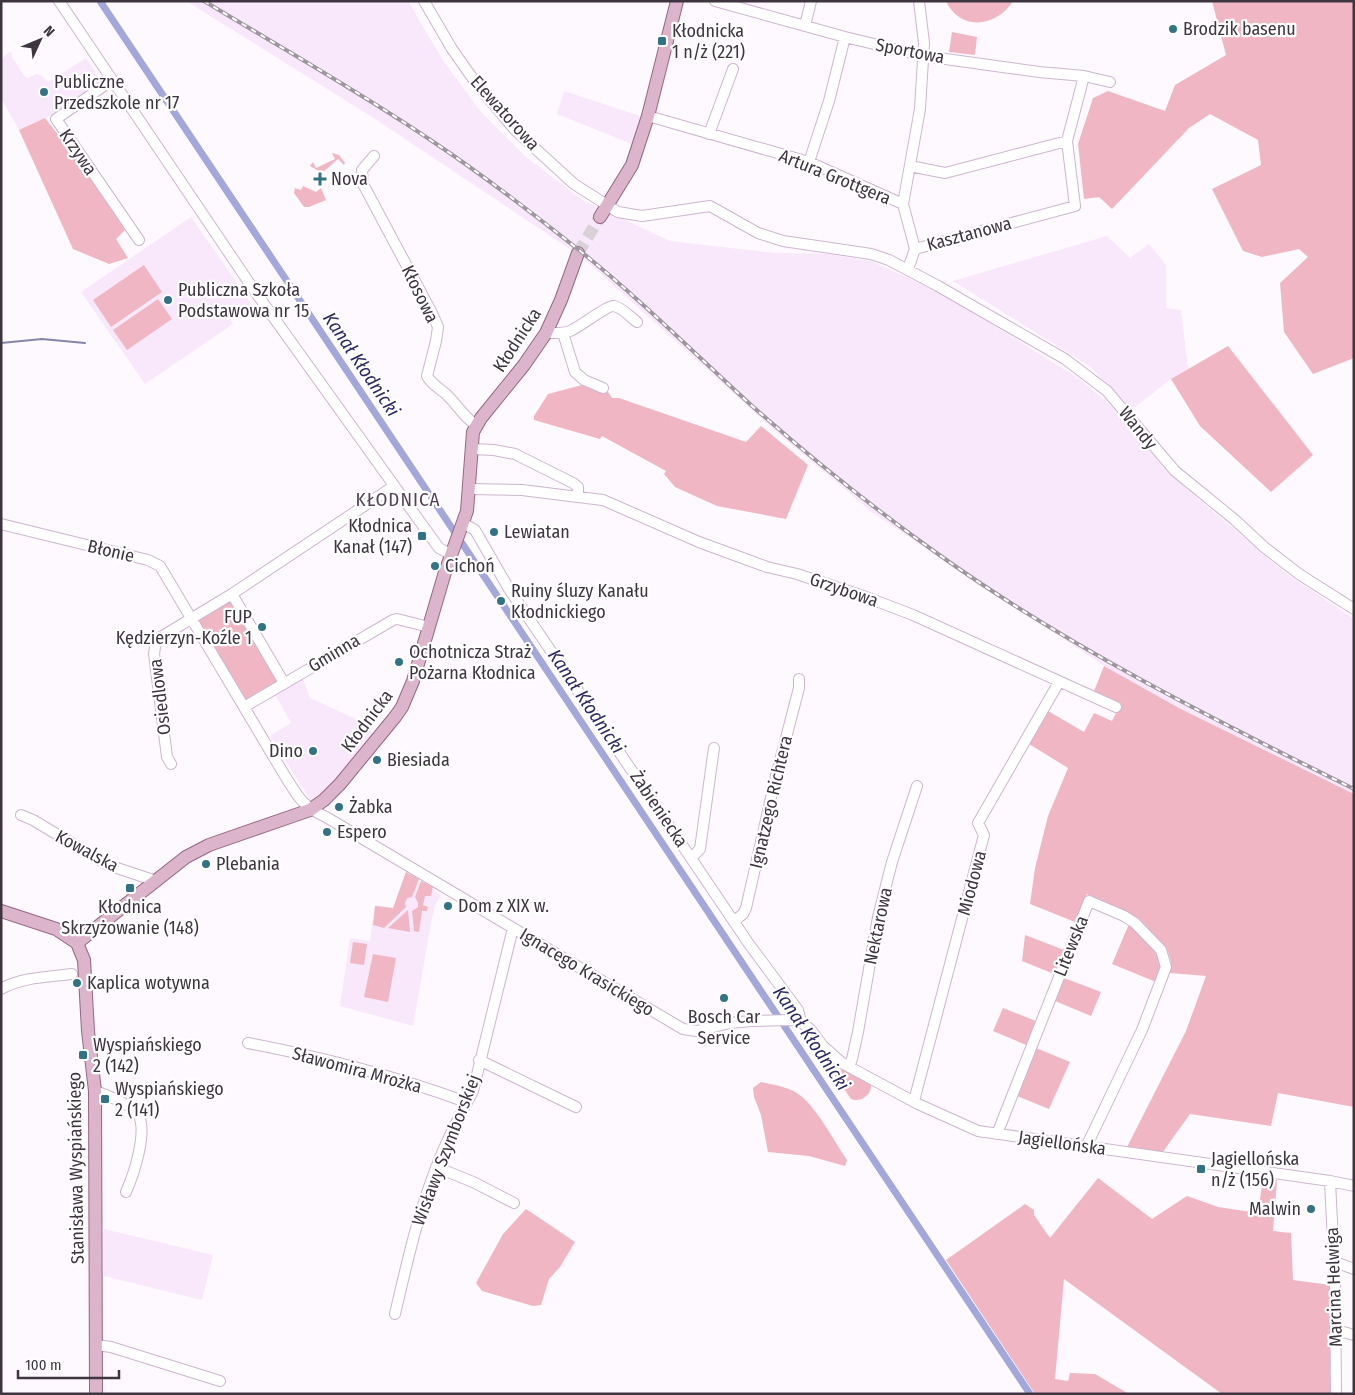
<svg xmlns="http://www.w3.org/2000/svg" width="1355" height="1395" font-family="'Fira Sans Condensed',sans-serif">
	<rect width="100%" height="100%" fill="#fef9fe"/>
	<path fill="#f9e7fb" d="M186,1H408L442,59L480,111L527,158L582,200L670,241L775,253L827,254L871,261L947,296L1078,378L1110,405L1167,472L1284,572L1354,619V794L1179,708L1109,669L873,513L772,428L582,257L369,115Z
		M11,51L12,57L25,77L29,78L36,74L41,75L48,82L86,58L102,82L52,115L19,130L1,98V59Z
		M564,91L640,116L632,144L557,114Z
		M191,217L255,309L242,317L238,311L229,317L233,324L145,384L81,292Z
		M1107,236L1130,258L1149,244L1166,265V308L1181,310L1188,369L1171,379L1130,411L1091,367L953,281Z
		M302,677L310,698L354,718L374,734L325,791L311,801L270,736L291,723L275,694Z
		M405,875L441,895L435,905L431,923L413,1026L340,1006L350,938L370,941L375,905L393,908Z
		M104,1229L213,1255L202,1300L104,1276Z"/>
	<path fill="#f1b6c3" d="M946,1H1013C997,27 960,32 946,1Z
		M1212,1H1354V358L1313,374L1284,332L1280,283L1308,257L1299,249L1262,257L1243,251L1212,189L1261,165L1258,140L1210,114L1189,128L1112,209L1099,197L1084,199L1078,144L1093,98L1108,91L1165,111L1175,85L1226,55Z
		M952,32L977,37L975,55L949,52Z
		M45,118L78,160L125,230L116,239L128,258L109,264L73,249L19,130Z
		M332,153L339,155L345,163L344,165L338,159L322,173L310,166L313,162L316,168L335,159Z
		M303,186L316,192L321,188L326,200L309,207H304L294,193L295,188L301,190Z
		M144,265L162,292L111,327L93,300Z
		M158,299L172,319L127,350L113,330Z
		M1228,346L1313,455L1271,492L1200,426L1171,379Z
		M582,385L608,392L612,398H619L746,442L761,426L808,465L786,519L717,506L675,487L664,474L666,471L602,436L600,439L534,420V416L548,394Z
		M232,600L280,682L249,700L244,699L197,621Z
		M1104,666L1179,708L1354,794V1107L1278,1093L1271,1126L1190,1114L1162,1153L1126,1149L1186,1031L1206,976L1170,973L1171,962L1168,952L1134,916L1087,894L1075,922L1030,904L1035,868L1048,816L1068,768L1029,744L1048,711L1084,732L1094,713L1112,721L1121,703L1094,691Z
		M406,872L419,879L412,897L407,898L405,903L406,907L384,928L373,925L375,906L393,908Z
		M421,881L433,887L431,896H425L423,905L428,907L427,911H422L419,932L414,931L412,911L418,907V903L415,897Z
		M408,910L410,932L388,928Z
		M1129,924C1137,933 1158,951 1160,962C1162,969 1158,975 1156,982L1112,964Z
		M1025,935L1064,950L1054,974L1022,961Z
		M353,942L367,944L364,965L350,963Z
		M373,954L396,958L388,1002L364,997Z
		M1064,978L1101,992L1091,1016L1055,1001Z
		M1003,1008L1036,1021L1026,1045L993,1031Z
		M1036,1048L1070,1062L1049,1109L1017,1096Z
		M843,1068L871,1083C873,1094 861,1103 851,1099L835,1076Z
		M761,1082C775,1085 790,1087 801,1096C818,1110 834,1141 847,1160L845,1166L809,1156L768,1152L761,1115L754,1097L753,1088Z
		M1098,1178L1152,1219L1187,1196L1218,1207L1258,1213L1263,1178L1277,1180L1273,1231L1291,1233L1293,1280L1330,1285L1333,1394H1222L1064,1279L1055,1379L1068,1381L1070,1373L1095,1374L1129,1394H1035L946,1260L1025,1204L1034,1210V1215L1050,1238Z
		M526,1209L575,1242L560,1267L549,1279L541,1305L533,1306L482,1291L476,1283L503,1234Z"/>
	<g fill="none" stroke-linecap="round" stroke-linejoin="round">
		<path stroke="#8585ab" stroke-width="2" d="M1,343L42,339L85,343"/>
		<path stroke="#a3a7d9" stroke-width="7" d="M100,1L1030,1394"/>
		<path stroke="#d8d2d8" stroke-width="12" stroke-dasharray="12 6" stroke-linecap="butt" d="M578,253L600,217"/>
		<defs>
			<path id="minor" d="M59,1L256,293L436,544L439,548L452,555
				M424,1L452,49L478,86L515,130L574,184L618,212L642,216L710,206L758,233L783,241L871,254L889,260L938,286L1065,359L1107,391L1175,471L1235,520L1264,547L1299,574L1354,609
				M715,1L845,37L924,56L1039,72L1084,76L1110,82
				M805,26L811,1
				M111,81L56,119L139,240
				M648,116L809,162L903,204
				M709,134L733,69
				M374,156L362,170L363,184L432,313L438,327L436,341L427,376C432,385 441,389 448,396C458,406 464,417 476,425
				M809,162L829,101L845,37
				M910,166L945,173L1067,141
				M915,249L1075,206L1067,141L1084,76
				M908,269L915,249L903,204L920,109L924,43L919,1
				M546,333C554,333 562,334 570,331C580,327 607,305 614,306C623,308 630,317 637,322
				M563,333L575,372L584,380L603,388
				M472,449L494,450L515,454L573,483L578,487V497L603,500L699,542L737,556L767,567L797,574L866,597L913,615L1116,707
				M470,489L522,490L578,497
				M463,523L475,530L509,589L749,944L798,1010L801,1022
				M1,524L148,560L160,566L285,776C299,798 302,806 326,817L683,1029L697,1031L730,1023L751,1021L792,1020L801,1022L811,1030L823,1046L842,1063L918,1104L978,1131L1330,1181L1354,1186
				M232,594L284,683
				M244,707L393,620L397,619L429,627
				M171,764L167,757L154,654L156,640L232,594L394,486
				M21,815L33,820L108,865L156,881
				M691,858L700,849L714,748
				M734,921L743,914L746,908L775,780L799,688V679
				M1,989C22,977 49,977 72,974
				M248,1043C321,1057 395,1076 466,1102
				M479,1060L576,1107
				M849,1067L852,1059L858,1032L878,917L892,862L917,786
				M95,1091C106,1095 134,1105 139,1116C147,1134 134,1174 126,1192
				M914,1101L984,835L978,823L1059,682
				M997,1134L1089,901L1124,916L1135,923L1161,950L1166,967L1142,1030L1086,1147
				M436,1167L473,1182L514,1203
				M1330,1181L1335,1283L1336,1394
				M1335,1262L1354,1269
				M395,1314C407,1263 418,1212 438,1163C447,1138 461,1114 473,1091L513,928
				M1336,1330L1354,1335
				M96,1345L111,1347L220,1381"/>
			<path id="major" d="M600,217L632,165L648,116L677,1
				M1,911L56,929L77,943L84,960L88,1031L95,1091L96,1394
				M77,943L186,857L209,845L310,810L324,800L340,784L395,717L402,707L413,681L445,572L467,511L473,432L481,418L524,365L546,333L561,300L578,253"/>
		</defs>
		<use href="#minor" stroke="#cdb6d0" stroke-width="12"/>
		<use href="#major" stroke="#956784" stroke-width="14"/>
		<use href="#minor" stroke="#fff" stroke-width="10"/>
		<use href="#major" stroke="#dcb4cb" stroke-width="12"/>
		<defs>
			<path id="rail" d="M204,1C280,47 358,91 432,141C483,175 531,212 579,250C639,298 694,353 751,405C811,458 873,508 938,554C1068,647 1211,718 1354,789"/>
		</defs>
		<use href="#rail" stroke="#9d969e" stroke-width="4"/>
		<use href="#rail" stroke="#fff" stroke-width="2" stroke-dasharray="5.5" stroke-linecap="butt"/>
	</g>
	<g fill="#317285" stroke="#fff" stroke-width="2">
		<circle cx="1173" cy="29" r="5"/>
		<rect x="657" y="36" width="10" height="10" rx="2.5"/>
		<circle cx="44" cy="92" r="5"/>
		<path d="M317.5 171.5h5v5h5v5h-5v5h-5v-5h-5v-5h5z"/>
		<circle cx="168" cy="300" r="5"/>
		<circle cx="494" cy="532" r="5"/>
		<rect x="417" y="531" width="10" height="10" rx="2.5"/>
		<circle cx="435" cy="566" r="5"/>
		<circle cx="501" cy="601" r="5"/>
		<circle cx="262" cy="627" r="5"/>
		<circle cx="399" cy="662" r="5"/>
		<circle cx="313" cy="751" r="5"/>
		<circle cx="377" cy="760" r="5"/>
		<circle cx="339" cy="807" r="5"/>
		<circle cx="327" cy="832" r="5"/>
		<circle cx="206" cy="864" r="5"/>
		<rect x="125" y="883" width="10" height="10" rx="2.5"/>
		<circle cx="448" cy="906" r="5"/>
		<circle cx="77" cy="983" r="5"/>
		<circle cx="724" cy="998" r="5"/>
		<rect x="78" y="1050" width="10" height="10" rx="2.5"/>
		<rect x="100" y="1094" width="10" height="10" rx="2.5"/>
		<rect x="1196" y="1164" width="10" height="10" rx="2.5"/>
		<circle cx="1311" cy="1209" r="5"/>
	</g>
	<g text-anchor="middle" stroke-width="4.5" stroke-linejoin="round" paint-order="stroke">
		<g font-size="18" fill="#3e3540" stroke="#fff" text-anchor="start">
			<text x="1183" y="35">Brodzik basenu</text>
			<text x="672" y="37">Kłodnicka<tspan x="672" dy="21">1 n/ż (221)</tspan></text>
			<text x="54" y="88">Publiczne<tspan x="54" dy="21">Przedszkole nr 17</tspan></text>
			<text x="331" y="185">Nova</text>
			<text x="178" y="296">Publiczna Szkoła<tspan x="178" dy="21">Podstawowa nr 15</tspan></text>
			<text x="412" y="532" text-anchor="end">Kłodnica<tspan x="412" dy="21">Kanał (147)</tspan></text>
			<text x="504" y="538">Lewiatan</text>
			<text x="445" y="572">Cichoń</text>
			<text x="511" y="597">Ruiny śluzy Kanału<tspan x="511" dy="21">Kłodnickiego</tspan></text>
			<text x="252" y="623" text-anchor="end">FUP<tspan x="252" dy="21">Kędzierzyn-Koźle 1</tspan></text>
			<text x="409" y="658">Ochotnicza Straż<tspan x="409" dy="21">Pożarna Kłodnica</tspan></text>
			<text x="303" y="757" text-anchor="end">Dino</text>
			<text x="387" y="766">Biesiada</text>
			<text x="349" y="813">Żabka</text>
			<text x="337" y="838">Espero</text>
			<text x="216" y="870">Plebania</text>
			<text x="458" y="912">Dom z XIX w.</text>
			<text x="130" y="913" text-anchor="middle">Kłodnica<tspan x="130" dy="21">Skrzyżowanie (148)</tspan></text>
			<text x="87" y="989">Kaplica wotywna</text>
			<text x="724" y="1023" text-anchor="middle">Bosch Car<tspan x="724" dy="21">Service</tspan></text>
			<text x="93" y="1051">Wyspiańskiego<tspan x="93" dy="21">2 (142)</tspan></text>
			<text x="115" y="1095">Wyspiańskiego<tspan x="115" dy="21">2 (141)</tspan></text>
			<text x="1211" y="1165">Jagiellońska<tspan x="1211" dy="21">n/ż (156)</tspan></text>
			<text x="1301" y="1215" text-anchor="end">Malwin</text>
		</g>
		<g font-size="18" fill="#3e3540" stroke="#fff">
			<text transform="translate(910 51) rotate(11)" y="6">Sportowa</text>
			<text transform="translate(505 113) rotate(48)" y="6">Elewatorowa</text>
			<text transform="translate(78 152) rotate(56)" y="6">Krzywa</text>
			<text transform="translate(835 177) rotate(22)" y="6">Artura Grottgera</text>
			<text transform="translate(969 234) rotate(-15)" y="6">Kasztanowa</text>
			<text transform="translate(420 294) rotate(64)" y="6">Kłosowa</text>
			<text transform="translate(517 340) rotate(-57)" y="6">Kłodnicka</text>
			<text transform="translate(1138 428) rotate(51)" y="6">Wandy</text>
			<text transform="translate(111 551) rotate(13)" y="6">Błonie</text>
			<text transform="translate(844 590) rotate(19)" y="6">Grzybowa</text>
			<text transform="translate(334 653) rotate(-31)" y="6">Gminna</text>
			<text transform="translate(160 697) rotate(-97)" y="6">Osiedlowa</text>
			<text transform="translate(367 721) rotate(-53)" y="6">Kłodnicka</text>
			<text transform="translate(771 802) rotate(-77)" y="6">Ignatzego Richtera</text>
			<text transform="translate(659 809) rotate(56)" y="6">Żabieniecka</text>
			<text transform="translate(87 851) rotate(28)" y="6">Kowalska</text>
			<text transform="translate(972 883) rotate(-75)" y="6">Miodowa</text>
			<text transform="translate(878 926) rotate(-78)" y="6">Nektarowa</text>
			<text transform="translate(1071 946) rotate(-68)" y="6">Litewska</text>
			<text transform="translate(587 972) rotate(31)" y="6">Ignacego Krasickiego</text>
			<text transform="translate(357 1070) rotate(15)" y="6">Sławomira Mrożka</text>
			<text transform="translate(1062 1143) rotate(8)" y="6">Jagiellońska</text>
			<text transform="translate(446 1150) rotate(-69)" y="6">Wisławy Szymborskiej</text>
			<text transform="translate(76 1168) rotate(-91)" y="6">Stanisława Wyspiańskiego</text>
			<text transform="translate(1334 1287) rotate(-92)" y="6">Marcina Helwiga</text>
		</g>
		<g font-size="19" font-style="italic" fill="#2c2964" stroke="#fff">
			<text transform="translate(362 364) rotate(56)" y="7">Kanał Kłodnicki</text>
			<text transform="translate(587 701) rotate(56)" y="7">Kanał Kłodnicki</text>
			<text transform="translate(812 1038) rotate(56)" y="7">Kanał Kłodnicki</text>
		</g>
		<g font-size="19" letter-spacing="1" fill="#554258" stroke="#fff">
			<text x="398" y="506">KŁODNICA</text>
		</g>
	</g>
	<rect width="1355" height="1395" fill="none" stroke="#3e3540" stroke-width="5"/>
	<g transform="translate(40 40) rotate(46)" stroke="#ffffff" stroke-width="4" paint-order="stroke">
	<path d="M0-4L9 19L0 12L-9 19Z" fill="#3e3540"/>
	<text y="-8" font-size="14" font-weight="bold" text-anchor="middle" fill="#3e3540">N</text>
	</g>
	<path d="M18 1370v8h101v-8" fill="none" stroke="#3e3540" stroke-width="2.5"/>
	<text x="25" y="1370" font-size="15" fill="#3e3540" stroke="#ffffff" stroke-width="4" paint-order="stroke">100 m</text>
</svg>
